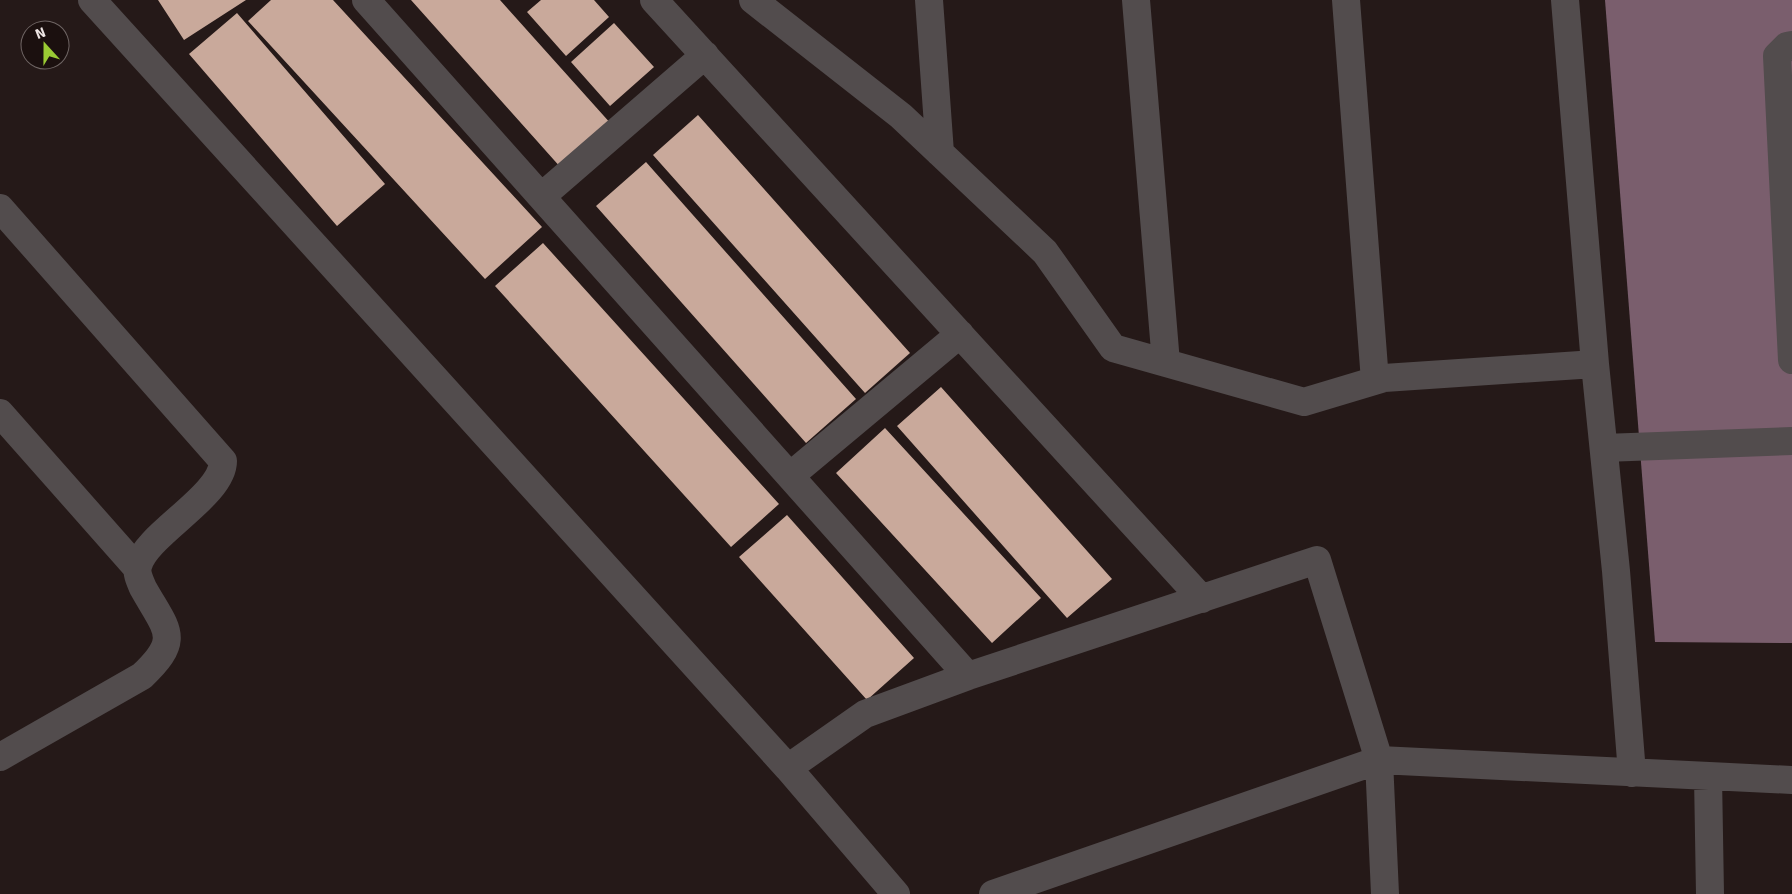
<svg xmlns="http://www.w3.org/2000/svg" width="1792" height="894" font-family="Signika,sans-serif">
	<rect width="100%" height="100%" fill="#251918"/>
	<path fill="#7a5e6d" d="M1605,0H1792V643L1655,642Z"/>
	<path fill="#c9a99b" d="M158,0H246L184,40Z
		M271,0H333L542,227L485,279L248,21Z
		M411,0H500L612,125L562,169Z
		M541,0H594L609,17L566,56L527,12Z
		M237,13L385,184L337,226L189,54Z
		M614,23L654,67L610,106L571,62Z
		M698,115L910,353L865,393L653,155Z
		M646,162L856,399L806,443L596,206Z
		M543,243L779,504L731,547L495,286Z
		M941,387L1112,579L1067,618L897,426Z
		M885,428L1041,598L992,643L836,473Z
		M787,515L914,658L867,700L739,557Z"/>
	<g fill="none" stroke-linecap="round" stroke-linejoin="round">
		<path stroke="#524c4d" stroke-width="28" d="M92,0L788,768L896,894
			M366,0L968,676
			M654,0L1202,599
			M753,0L901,116L1045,252L1113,348L1304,402L1384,378L1595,364
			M929,0L940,153
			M1136,0L1166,363
			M1346,0L1375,381
			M1565,0L1595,364L1616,571L1632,773
			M1792,45L1787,46L1777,56L1792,360
			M542,196L705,55
			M0,208L223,461C223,496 146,534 138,566C136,573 140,581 143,588C167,631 182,638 142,676L0,757
			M0,413L137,568
			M1604,448L1792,441
			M790,476L960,334
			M788,768L865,714L968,676L1317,560L1379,760L1385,894
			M1708,776L1710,894
			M993,894L1379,760L1792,780"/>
	</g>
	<g transform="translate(45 45) rotate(339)"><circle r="24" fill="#1b100f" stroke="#6f6564"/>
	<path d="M0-4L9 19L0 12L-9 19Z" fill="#9acb34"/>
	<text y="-8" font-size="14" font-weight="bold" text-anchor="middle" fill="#ede5e4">N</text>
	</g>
</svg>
